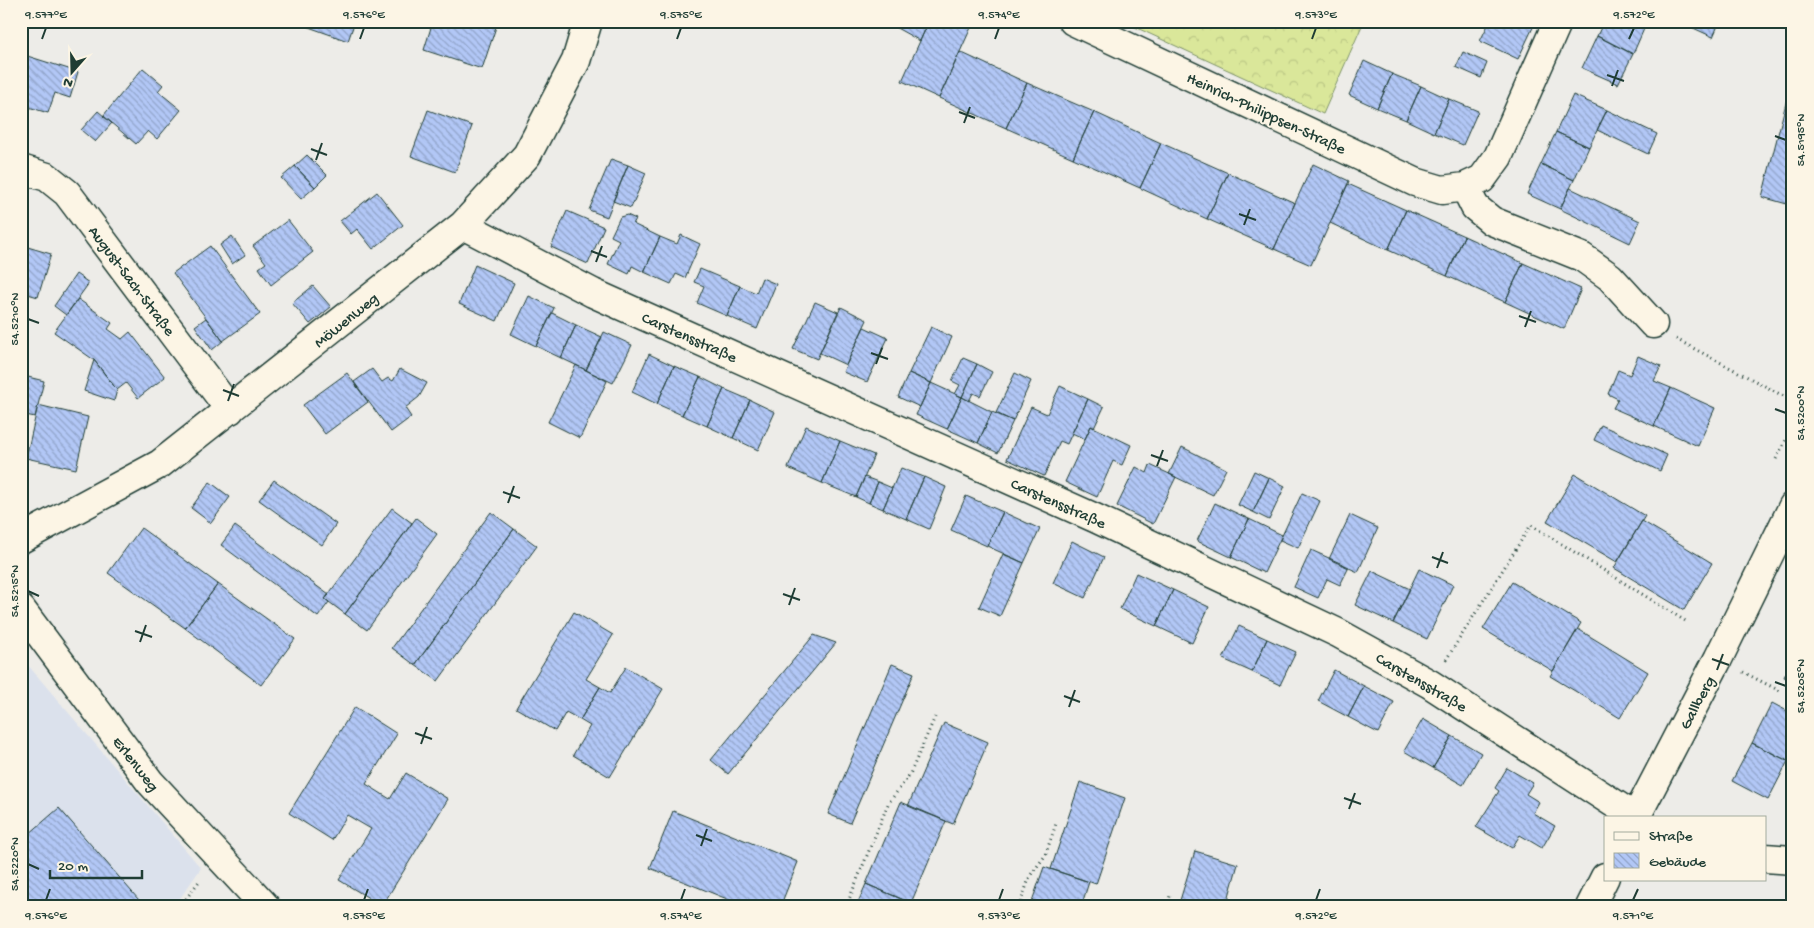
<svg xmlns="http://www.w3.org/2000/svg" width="1814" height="928" font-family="'Gochi Hand',sans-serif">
	<defs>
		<pattern id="forest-crowns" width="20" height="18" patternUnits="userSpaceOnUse" patternTransform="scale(1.25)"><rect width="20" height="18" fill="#dae79a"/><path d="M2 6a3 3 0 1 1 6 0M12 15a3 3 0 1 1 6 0" fill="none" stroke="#bbc785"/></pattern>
		<pattern id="building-back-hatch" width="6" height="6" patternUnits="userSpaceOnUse" patternTransform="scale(1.25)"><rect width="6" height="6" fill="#b2c7f6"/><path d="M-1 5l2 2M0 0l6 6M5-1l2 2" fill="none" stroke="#90a3c8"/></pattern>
	</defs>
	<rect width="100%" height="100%" fill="#edece8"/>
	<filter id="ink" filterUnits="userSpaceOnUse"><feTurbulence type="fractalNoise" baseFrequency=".02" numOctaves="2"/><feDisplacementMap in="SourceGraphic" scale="10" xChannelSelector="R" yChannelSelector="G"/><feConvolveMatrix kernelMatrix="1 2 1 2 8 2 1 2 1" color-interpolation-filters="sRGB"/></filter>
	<g filter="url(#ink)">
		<path fill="#dbe1ec" d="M21,657L201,868L174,907H21Z"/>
		<path fill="url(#forest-crowns)" stroke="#7c9267" d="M1122,21H1364L1323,114Z"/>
		<path fill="url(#building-back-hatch)" stroke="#1f3d34" d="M304,21H355L348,41L303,25Z
			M433,21H492V23L497,24L482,69L424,50Z
			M884,21H929L920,41Z
			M929,21H974L939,98L902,81Z
			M1490,21H1536L1518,59L1480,41Z
			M1604,21H1645L1647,22L1633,54L1597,36Z
			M1678,21H1720L1713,37Z
			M1597,36L1633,54L1618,84L1582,68Z
			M960,52L1027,83L1006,128L939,98Z
			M1463,52L1487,63L1481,78L1456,67Z
			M21,54L78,72L70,98L55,93L48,113L22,105L21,109Z
			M1364,61L1392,74L1377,108L1349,95Z
			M143,68L163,85L158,91L181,110L157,139L148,131L136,144L103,116Z
			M1392,74L1421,86L1406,120L1377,108Z
			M1027,83L1094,112L1073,158L1006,128Z
			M1421,86L1449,99L1434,133L1406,120Z
			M1573,95L1607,110L1589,147L1556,132Z
			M1449,99L1478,111L1463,145L1434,133Z
			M1787,99L1793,100V181L1787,204L1762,197Z
			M428,110L472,126L455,172L411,156Z
			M1607,110L1657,134L1648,154L1597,130Z
			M98,111L112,123L95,142L81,130Z
			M1094,112L1161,143L1140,188L1073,158Z
			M1556,132L1589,147L1574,180L1541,164Z
			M1161,143L1228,173L1207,219L1140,188Z
			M307,155L327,175L315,187L295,166Z
			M611,159L628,165L607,217L589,210Z
			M1313,164L1349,181L1311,265L1274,249Z
			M1541,164L1574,180L1560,209L1527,194Z
			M628,165L646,173L631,208L613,201Z
			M295,166L315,187L301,199L281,178Z
			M1228,173L1295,203L1274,249L1207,219Z
			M1348,184L1406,210L1388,250L1330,223Z
			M1570,188L1640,221L1630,243L1560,209Z
			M377,192L403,225L373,249L357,229L351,234L340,221Z
			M1406,210L1464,236L1447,276L1388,250Z
			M567,211L604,227L588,264L551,247Z
			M627,215L636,219L633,224L660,237L644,272L632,266L629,274L608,264L619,240L611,236L620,217Z
			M288,220L313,252L271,285L259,268L266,263L253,246Z
			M681,235L700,244L685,278L676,274L671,284L644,272L660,237L677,244Z
			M232,236L245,255L232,264L220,245Z
			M1464,236L1523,263L1505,302L1447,276Z
			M21,245L51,254L38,297L21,292Z
			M210,246L260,314L223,341L173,273Z
			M1523,263L1581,289L1564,329L1505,302Z
			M475,265L514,283L497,321L459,304Z
			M700,269L740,286L727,316L697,303L704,286L694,282Z
			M76,274L89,283L66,315L54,306Z
			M762,278L776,284L757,329L727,316L740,286L756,293Z
			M313,286L331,307L310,324L292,303Z
			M529,296L554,308L536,346L511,334Z
			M78,299L112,323L108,329L122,339L130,332L165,377L138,398L126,383L117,390L94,360L54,332Z
			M815,302L838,312L817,359L793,349Z
			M841,307L867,320L846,365L820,353Z
			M552,313L576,325L561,358L536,346Z
			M206,318L223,341L212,350L195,326Z
			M576,325L602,337L586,370L561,358Z
			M864,327L888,338L867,382L843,372Z
			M931,327L952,337L931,383L909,373Z
			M604,332L632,345L613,383L586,370Z
			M649,354L674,366L657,404L632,392Z
			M1638,356L1661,366L1654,381L1671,388L1654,426L1613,408L1618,399L1608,394L1618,370L1630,375Z
			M963,358L977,364L962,397L955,394L960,385L952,381Z
			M94,360L117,390L114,401L84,391Z
			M977,364L992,372L980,396L973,393L969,401L962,397Z
			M576,365L607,381L580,438L548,422Z
			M674,366L700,377L682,415L657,404Z
			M372,369L382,382L388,378L393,381L400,369L427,383L419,397L405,408L411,417L391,432L354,382Z
			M347,373L368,402L325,434L303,405Z
			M909,373L931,383L920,407L898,397Z
			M1015,373L1031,381L1013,421L996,413Z
			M28,377L44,381L35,417L21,414V404Z
			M700,377L724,389L707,426L682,415Z
			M931,383L962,397L947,429L916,415Z
			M1060,386L1088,399L1067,444L1060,441L1044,476L1007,459L1031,407L1047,414Z
			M1671,388L1715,408L1698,446L1654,426Z
			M724,389L750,400L733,438L707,426Z
			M962,397L992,412L978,443L947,429Z
			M1088,399L1104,407L1094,428L1091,426L1085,439L1072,433Z
			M750,400L775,412L758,450L733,438Z
			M38,405L88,417L76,469L26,458Z
			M992,412L1013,421L998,453L978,443Z
			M1601,425L1667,455L1660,471L1594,440Z
			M806,426L840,441L822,483L788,468Z
			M1091,426L1131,445L1122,465L1113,461L1097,497L1065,482Z
			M840,441L874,455L856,497L822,483Z
			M1182,447L1226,469L1213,495L1169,474Z
			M1150,465L1176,477L1153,524L1117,506L1136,467L1147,473Z
			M901,468L924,477L906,519L883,509Z
			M1254,471L1269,478L1253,512L1238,505Z
			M1575,474L1645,516L1617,562L1547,521Z
			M865,477L878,482L869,503L856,497Z
			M924,477L946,487L929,529L906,519Z
			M1269,478L1285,486L1269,520L1253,512Z
			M274,480L336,524L322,545L259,500Z
			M210,482L230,497L211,523L191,508Z
			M878,482L892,488L883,509L869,503Z
			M1302,493L1320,501L1298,548L1280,540Z
			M966,496L1003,512L987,546L951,530Z
			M1215,503L1249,519L1231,557L1197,541Z
			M392,508L412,523L345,614L325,599Z
			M491,512L514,529L415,665L392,648Z
			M1003,512L1040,529L1024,563L987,546Z
			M1350,515L1378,528L1358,572L1329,559Z
			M416,518L437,534L367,630L345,614Z
			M1249,519L1282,535L1264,573L1231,557Z
			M1642,521L1712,563L1684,610L1614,568Z
			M235,526L329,595L325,599L329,602L318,617L221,545Z
			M141,528L218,584L185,628L108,573Z
			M514,529L537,546L438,681L415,665Z
			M1072,541L1104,557L1085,598L1053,583Z
			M1311,550L1349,567L1340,585L1327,579L1318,598L1294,587Z
			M1003,554L1024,563L1000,616L979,607Z
			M1419,569L1453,585L1427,639L1393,623Z
			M1372,571L1410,589L1393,623L1355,605Z
			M1136,573L1173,590L1156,626L1120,609Z
			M1512,582L1581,623L1553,671L1483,629Z
			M218,584L295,639L261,685L185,628Z
			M1173,590L1209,607L1192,643L1156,626Z
			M574,612L613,635L586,679L600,687L580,720L566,712L555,731L516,708Z
			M1239,626L1267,639L1252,672L1223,659Z
			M1578,629L1648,672L1620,718L1550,676Z
			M814,635L836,643L728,774L711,760Z
			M1267,639L1296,652L1280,685L1252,672Z
			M1793,658V681L1784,677Z
			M892,664L914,673L850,823L828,814Z
			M626,667L663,689L610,777L573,755L590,726L580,720L600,687L610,693Z
			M1334,670L1364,686L1348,717L1318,701Z
			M1364,686L1394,702L1378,733L1348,717Z
			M1772,703L1793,714V752L1788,761L1752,743Z
			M355,707L397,734L366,784L390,799L406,773L448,799L382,906L339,880L371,829L347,815L332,840L289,813Z
			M1423,719L1452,736L1433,768L1404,751Z
			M944,723L988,742L953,824L908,806Z
			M1452,736L1481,753L1463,785L1433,768Z
			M1752,743L1788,761L1768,800L1732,781Z
			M1507,768L1533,783L1526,794L1539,802L1533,813L1555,826L1542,848L1520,835L1512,848L1476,827L1499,791L1495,788Z
			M1080,782L1125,798L1096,884L1051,869Z
			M901,802L946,821L911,903L866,884Z
			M59,808L145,907H21V841Z
			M673,811L798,862L780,907H747L650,868Z
			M1195,851L1238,864L1226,907H1178Z
			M1044,867L1089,882L1081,907H1030Z
			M866,884L911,903L909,907H856Z"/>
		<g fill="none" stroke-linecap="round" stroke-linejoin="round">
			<defs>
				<path id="minor" d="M1073,21L1415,182L1442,190L1465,187L1482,179L1498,157L1558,21
					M21,169L47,177L67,193L230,410
					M1465,187L1475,207L1492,221L1582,257L1610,277L1653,324
					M463,225L593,293L1095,518L1338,633L1430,684L1635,817
					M21,539L160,464L463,225L527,155L576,61L588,21
					M21,609L150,782L266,907
					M1636,817L1718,659L1793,506
					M1765,858L1793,860
					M1590,907L1605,877"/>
			</defs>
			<use href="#minor" stroke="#1f3d34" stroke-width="31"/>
			<path stroke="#1f3d34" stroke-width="3" stroke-dasharray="1 4" stroke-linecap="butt" d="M1676,339L1793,401
				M1776,459L1793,427
				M1446,660L1531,525L1687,622
				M1743,672L1780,691
				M180,907L200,880
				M846,907L888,804L910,774L935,717
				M1019,907L1030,876L1045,856L1057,821
				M1167,907L1170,896"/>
			<use href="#minor" stroke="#fcf5e5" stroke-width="28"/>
		</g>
	</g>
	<path fill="none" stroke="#1f3d34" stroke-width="2" d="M42,39L46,28M360,39L364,28M677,39L681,28M995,39L999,28M1312,39L1316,28M1629,39L1634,28M1607,75L1624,81M1612,86L1618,70M959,112L975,118M964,123L970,107M1775,136L1786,140M311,149L327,155M316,160L322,143M1239,214L1256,220M1244,225L1250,209M591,251L607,257M596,262L602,246M1519,316L1536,322M28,319L39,323M1525,327L1531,311M871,353L888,359M876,364L882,348M223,390L239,396M228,401L234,384M1775,409L1786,413M1151,455L1168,461M1157,466L1163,450M503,492L520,498M508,503L514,486M1432,557L1448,563M1437,568L1443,552M28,591L39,596M783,594L800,600M789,605L795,588M135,631L152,637M140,642L146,625M1712,659L1729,665M1717,670L1723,654M1775,682L1786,686M1064,696L1080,702M1069,707L1075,690M415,733L432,739M421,744L427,727M1344,798L1361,804M1349,809L1355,793M696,835L712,841M701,846L707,829M28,864L39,869M46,900L50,889M364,900L368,889M681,900L685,889M999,900L1003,889M1316,900L1320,889M1633,900L1638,889"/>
	<g text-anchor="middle" stroke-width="4" stroke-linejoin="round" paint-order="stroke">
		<g font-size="16" fill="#1f3d34" stroke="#fcf5e5">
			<text transform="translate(1267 112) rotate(25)" y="6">Heinrich-Philippsen-Straße</text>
			<text transform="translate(133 280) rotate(53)" y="6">August-Sach-Straße</text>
			<text transform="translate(345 319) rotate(-39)" y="6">Möwenweg</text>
			<text transform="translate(690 336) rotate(24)" y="6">Carstensstraße</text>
			<text transform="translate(1059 502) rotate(24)" y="6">Carstensstraße</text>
			<text transform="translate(1422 681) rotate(30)" y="6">Carstensstraße</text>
			<text transform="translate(1696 702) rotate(-62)" y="6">Gallberg</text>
			<text transform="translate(137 763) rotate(52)" y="6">Erlenweg</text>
		</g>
	</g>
	<rect width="1814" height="928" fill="none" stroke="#fcf5e5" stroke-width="55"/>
	<rect x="1604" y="816" width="162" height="65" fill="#fcf5e5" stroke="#a4ab9e"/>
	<rect x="1614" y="832" width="25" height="8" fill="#fcf5e5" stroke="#a4ab9e"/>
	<text x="1649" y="840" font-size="15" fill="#1f3d34">Straße</text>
	<rect x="1614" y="853" width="25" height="15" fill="url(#building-back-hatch)" stroke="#a4ab9e"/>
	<text x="1649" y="866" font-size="15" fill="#1f3d34">Gebäude</text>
	<g transform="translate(72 72) rotate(200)" stroke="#fcf5e5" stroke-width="4" paint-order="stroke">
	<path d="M0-4L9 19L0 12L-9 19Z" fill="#1f3d34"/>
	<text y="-8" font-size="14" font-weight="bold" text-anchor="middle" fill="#1f3d34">N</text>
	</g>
	<path d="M50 870v8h92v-8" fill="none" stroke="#1f3d34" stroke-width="2.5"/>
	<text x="58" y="870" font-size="15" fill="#1f3d34" stroke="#fcf5e5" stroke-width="4" paint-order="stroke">20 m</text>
	<rect x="28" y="28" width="1758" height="872" fill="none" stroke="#1f3d34" stroke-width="2"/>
	<g font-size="12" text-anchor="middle" fill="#1f3d34">
		<text x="46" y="18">9.577°E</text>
		<text x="364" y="18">9.576°E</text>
		<text x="681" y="18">9.575°E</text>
		<text x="999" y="18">9.574°E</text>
		<text x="1316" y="18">9.573°E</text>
		<text x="1634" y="18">9.572°E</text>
		<text transform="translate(1800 140) rotate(-90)" y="4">54.5195°N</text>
		<text transform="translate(14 319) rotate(-90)" y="4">54.5210°N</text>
		<text transform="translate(1800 413) rotate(-90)" y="4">54.5200°N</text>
		<text transform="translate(14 591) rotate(-90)" y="4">54.5215°N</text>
		<text transform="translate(1800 686) rotate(-90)" y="4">54.5205°N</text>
		<text transform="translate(14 864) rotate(-90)" y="4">54.5220°N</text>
		<text x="46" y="919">9.576°E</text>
		<text x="364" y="919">9.575°E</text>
		<text x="681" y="919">9.574°E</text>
		<text x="999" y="919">9.573°E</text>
		<text x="1316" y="919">9.572°E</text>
		<text x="1633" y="919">9.571°E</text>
	</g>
</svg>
